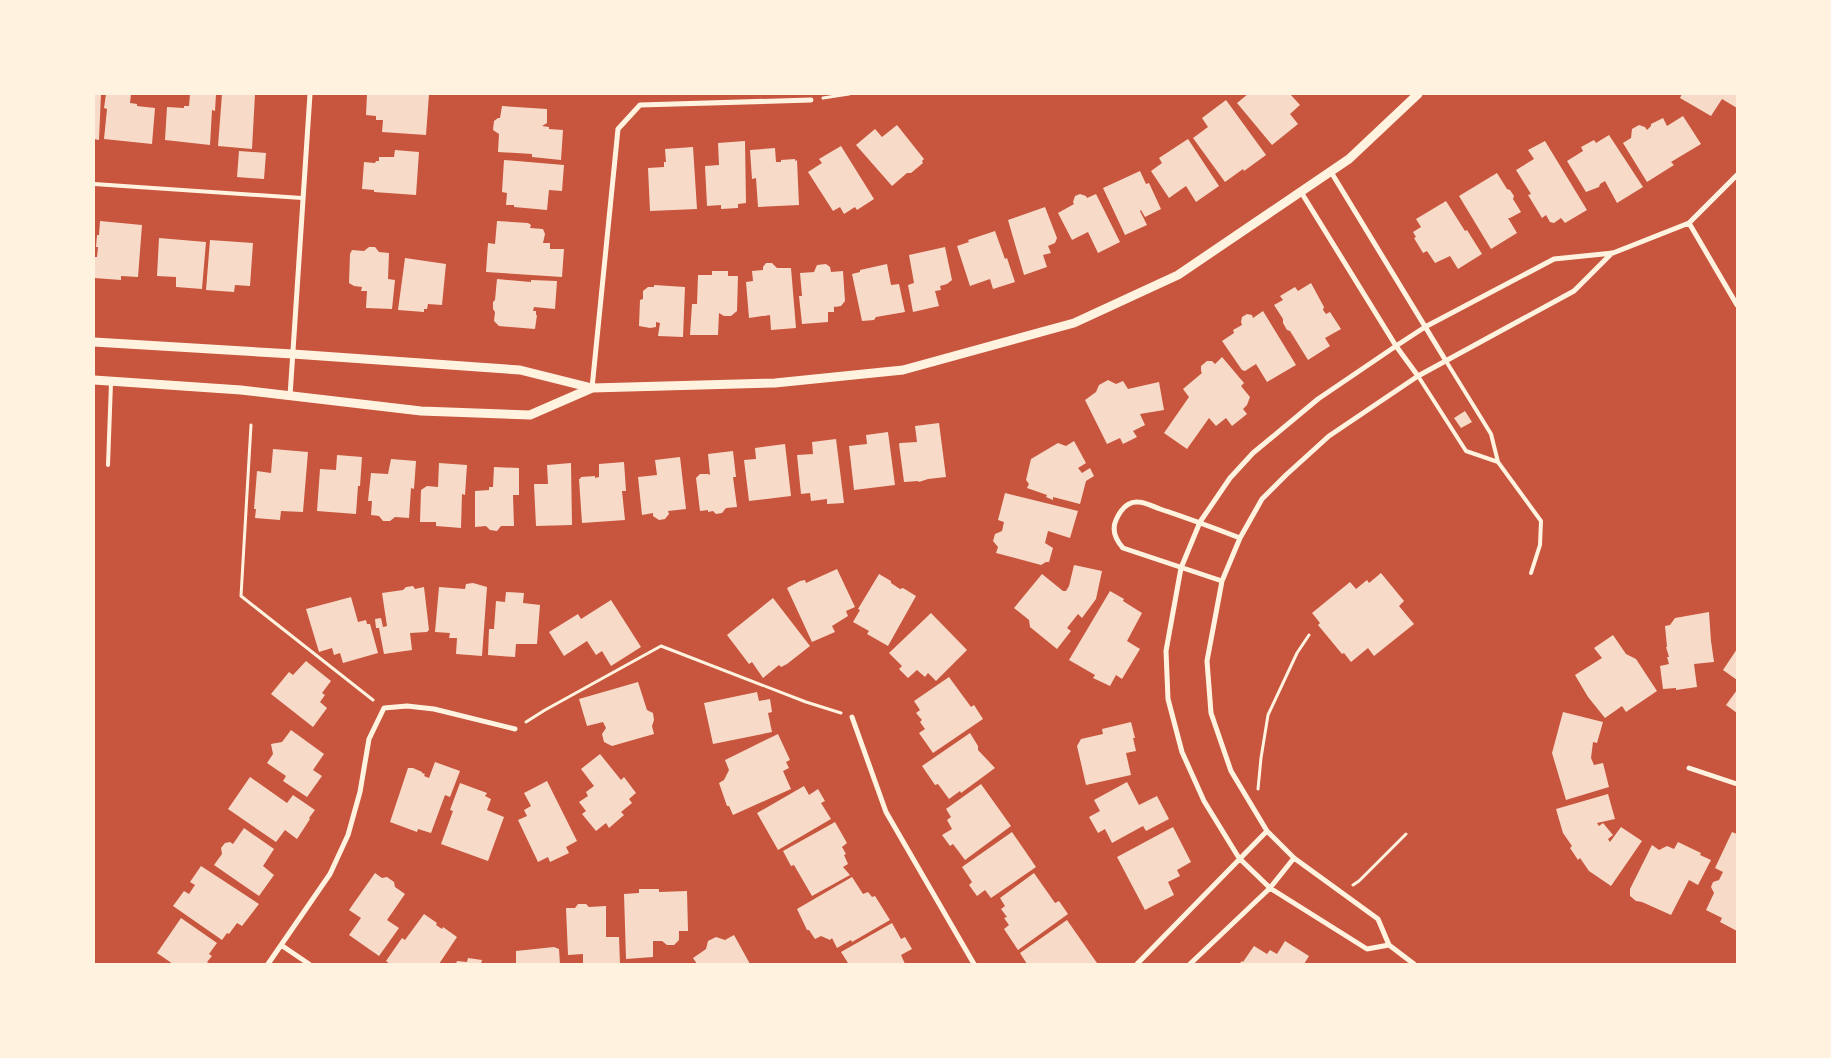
<svg xmlns="http://www.w3.org/2000/svg" width="1831" height="1058" font-family="'Nunito Sans',sans-serif">
	<rect width="100%" height="100%" fill="#c8553d"/>
	<path fill="#f7dbc8" d="M94,94H101L99,140L94,139Z
		M106,94H131L130,103L137,104V106L155,108L152,144L104,139L107,109L104,108Z
		M190,94H216L215,111L212,110L210,145L165,140L167,107L184,108V106H189Z
		M222,94H255L252,149L218,146Z
		M367,94H429L426,135L382,132L383,120H376V116L366,115Z
		M1248,94H1290L1300,105L1290,114L1298,124L1272,145L1237,103Z
		M1682,94H1737V108L1722,99L1711,116L1680,98Z
		M1226,100L1266,155L1244,171L1243,169L1225,182L1193,138L1208,127L1202,118Z
		M502,106L547,109V123L542,126L549,127V129L563,130L561,160L532,157V154L498,152L499,134L493,130L494,121L498,118H500Z
		M1683,116L1701,144L1671,162L1674,165L1647,182L1623,143L1631,138L1632,129L1639,125L1645,127L1647,130L1651,126V124L1663,118L1667,126Z
		M897,125L924,159L922,161L923,163L911,173H907L892,186L856,145L875,129L882,137Z
		M1609,135L1643,187L1617,203L1605,181L1600,184L1599,187L1586,192L1567,161L1583,151L1581,147L1594,140L1596,143Z
		M1188,139L1219,186L1196,202L1186,186L1169,198L1151,171L1162,163L1159,158Z
		M745,141L746,203L738,204V208L721,209V205L707,206L705,166L719,165L718,143Z
		M1545,141L1587,210L1565,223L1561,218L1554,223L1550,222L1546,215L1542,218L1528,195L1531,194L1516,170L1534,159L1528,150Z
		M841,146L874,199L857,210L855,207L844,214L840,207L833,211L808,172L822,163L819,159Z
		M693,147L697,209L650,211L648,168L664,167V162H666L665,149Z
		M775,148L776,162H781V160L795,159V161L797,160L799,205L758,207L756,178L752,179L750,150Z
		M395,150L419,152L416,195L374,192V190L362,189L364,162L375,163L376,161H379V157H394Z
		M239,151L266,153L264,179L237,177Z
		M504,160L564,165L562,191L549,190L547,210L514,207V205H506L507,193L502,192Z
		M1140,171L1146,184L1149,183L1161,209L1145,217L1141,210L1140,211L1147,225L1125,235L1103,188Z
		M1497,173L1507,189L1510,190L1514,196L1513,199L1521,212L1510,218H1508L1517,233L1491,249L1459,196Z
		M1080,194L1086,196L1087,198L1096,194L1120,242L1098,253L1088,232L1072,240L1058,213L1074,204L1073,202L1075,196Z
		M1446,201L1465,231L1467,230L1482,254L1458,269L1450,256L1435,263L1427,251L1423,253L1414,238L1416,237L1413,232L1421,227L1416,219Z
		M1045,207L1057,238L1055,243L1048,246L1051,253L1043,255L1047,267L1024,275L1008,220Z
		M100,221L142,225L138,277L121,276V280L94,278V257H97L98,247H96L97,235H99Z
		M497,221L528,223L531,225L530,228L543,229L545,234L543,243H550V249H564L562,277L486,272L488,243L495,244Z
		M995,231L1005,259L1007,258L1015,282L993,289L990,279L970,286L957,246L969,242L968,240Z
		M159,238L206,242L202,289L176,287V277L157,276Z
		M210,240L253,243L250,286L235,285L234,292L206,290Z
		M369,247H375L379,252L389,253L388,279L395,280L392,309L366,308L367,291H361L362,287L354,286L349,283L350,254L352,250L364,251Z
		M945,247L952,280L947,284L940,286L941,290L935,291L939,306L913,312L908,285L914,283L909,255Z
		M405,258L446,264L442,305L428,304L427,309H424V312L398,310Z
		M766,263H772L777,268H791L796,328L771,330L770,315L749,318L746,282L753,281L752,271L763,270V267Z
		M826,264L830,267L831,272L843,271L845,301L841,306L835,307L834,306V312H828V322L802,324L799,296H802L800,273L814,272L817,265Z
		M887,264L891,285L899,284L905,312L876,317L874,320L862,321L852,274L860,272V270Z
		M712,271H728V276H738L737,311L731,316H724L719,313L718,335H690L692,304H697L698,275H712Z
		M497,279L531,282V280L557,281L555,309L534,307L533,311H536V315H537L535,329L499,326L494,321L495,312L493,309V302L495,300Z
		M1311,283L1324,307L1323,310L1326,314L1330,312L1341,329L1325,338L1330,346L1308,360L1290,331L1287,330L1283,323V319L1274,305L1283,300L1280,296L1295,287L1298,291Z
		M654,285L685,287L683,337L658,336L660,323L656,322V327L650,328L639,326L640,300L643,299V291L648,287H654Z
		M1263,311L1296,365L1267,382L1256,364L1245,371L1242,370L1222,341L1234,333L1233,330L1242,325L1241,322L1242,317L1247,314L1252,315L1253,318Z
		M1222,357L1244,383L1241,386L1250,397L1247,405L1243,409L1247,414L1232,426L1226,418L1216,426L1209,418L1187,449L1164,433L1189,397L1183,389L1202,373L1201,371V366L1207,361H1212L1215,364Z
		M1108,380L1116,384L1123,381L1128,389L1159,382L1164,410L1140,414L1145,425L1133,431L1137,437L1123,444L1120,438L1107,444L1085,400L1096,392L1099,385Z
		M1465,411L1472,422L1461,428L1454,418Z
		M939,423L946,477L928,479L919,482L918,481L904,482L899,444L900,443L917,442L915,426Z
		M888,432L895,485L854,490L849,446L867,444L866,435Z
		M836,439L844,503L827,504V499L811,501L810,493L801,494L797,455L813,454L812,442Z
		M1074,441L1086,463L1078,468L1082,473L1090,468L1094,476L1086,481L1080,504L1053,497V500L1046,497L1047,495L1027,488L1029,484L1026,480L1031,459L1058,443L1066,446Z
		M785,444L791,496L749,501L744,460L756,459L755,448Z
		M273,449L308,452L303,512L281,511L280,520L255,518L256,509H254L257,471L271,473Z
		M733,451L736,477H733L737,507L726,508L722,513L716,514L713,511L708,512V510L700,511L696,478L700,474H708L710,475L708,454Z
		M337,455L362,457L360,486H358L356,514L317,511L320,469L336,470Z
		M680,457L686,509L668,511L669,514L665,519L659,520L653,516V513L642,515L638,477L657,475L655,460Z
		M391,459L416,461L414,489L411,488L409,518L395,517L390,521H383L379,516L371,515L372,501H368L371,473L388,474Z
		M624,462L626,491H622L625,520L582,523L579,479H580L581,477L595,476V478L599,477V464Z
		M439,463L467,465L465,495L462,494L461,528L436,526V522H420L421,490L427,486L438,487Z
		M571,463L572,525L536,526L534,484H548L547,465Z
		M494,467L519,468V495H513L514,526H501L497,531L490,530L486,526L475,527V491L489,490V487H493Z
		M1005,493L1078,511L1070,538L1048,531L1045,543L1053,548L1049,562H1046L1041,565L996,553L998,547L993,541L995,534L1002,531L1004,522L998,520Z
		M1074,565L1102,571L1096,599L1082,618L1078,614L1067,628L1071,631L1057,649L1030,627L1029,620L1014,608L1042,574L1063,591H1066L1069,586Z
		M837,569L855,607L846,611L848,616L832,626L835,632L812,642L787,588L800,581L805,580L806,583Z
		M1381,573L1404,601L1399,606L1414,624L1374,656L1368,648L1351,662L1344,653L1342,654L1318,625L1320,623L1312,613L1350,582L1356,589L1367,580L1369,583Z
		M879,574L891,581V583L900,589L903,588L916,596L888,646L867,634L869,631L853,622L860,610L858,609Z
		M473,583L487,587L482,656L456,654L457,638H449L450,633L435,632L439,587L465,589L466,584Z
		M413,586L415,589L424,587L429,630L427,632L410,633L412,650L384,654L379,628H376L375,619L381,618L383,627L387,626L382,593L403,590L406,587Z
		M1110,591L1124,599L1123,601L1142,613L1127,641L1140,649L1122,679L1116,675L1110,686L1093,678L1095,675L1069,660Z
		M506,592L524,593L523,603L540,605L537,644H516L515,657L488,655L489,629H494L496,601L505,602Z
		M351,597L358,622L366,620L367,624H370L378,653L343,663L340,653L334,655L332,648L319,652L306,609Z
		M773,598L810,646L787,664L781,667L779,665L763,678L752,662L749,664L727,635Z
		M611,600L641,647L611,666L602,651L596,655L587,641L564,656L549,632L578,614L581,619Z
		M1709,612L1711,641L1714,662L1694,664L1697,687L1676,690V688L1663,689L1660,666L1669,664L1667,657H1669L1666,647H1667L1665,626L1670,625L1675,618Z
		M931,613L967,650L936,681L928,673L925,677L917,670L908,678L899,669L902,666L889,653Z
		M1613,635L1626,654L1636,659L1657,691L1626,712L1622,706L1605,718L1588,697L1575,675L1602,658L1594,648Z
		M1737,649V680L1723,670Z
		M306,661L331,681L322,693L325,695L320,702L327,708L313,727L271,694L289,672L293,675Z
		M949,677L971,707L974,705L983,719L933,753L919,733L925,729L920,722L922,720L916,713L920,710L914,701Z
		M638,682L647,710L653,713L654,720L652,726L654,734L612,746L604,742L602,734L606,728L603,722L587,726L579,699Z
		M1737,690V713L1726,705Z
		M757,692L759,701L770,699L772,712L768,713L772,732L713,744L704,703Z
		M1563,712L1603,722L1597,743L1593,742L1591,758L1594,765L1603,763L1609,787L1566,800L1552,753Z
		M1131,722L1135,738H1133L1136,751L1126,753L1131,775L1086,785L1077,746L1081,739L1103,734L1102,729Z
		M291,730L324,754L313,770L322,776L307,797L283,781L286,776L267,763L273,754L271,744L282,742Z
		M970,733L978,746V750L995,768L961,793L960,791L949,799L938,784L935,785L922,766Z
		M778,734L790,760L786,762L789,768L783,771L791,789L733,815L729,806H727L719,783L724,780L729,770L725,760Z
		M600,754L621,780L624,777L636,793L629,799L632,803L621,812L624,815L609,828L606,823L596,831L582,814L586,811L579,802L588,796L586,792L594,786L581,769Z
		M435,762L460,771L450,797L445,795L431,833L418,829L417,832L390,822L408,768H413L422,772V773L425,774L424,776L429,778Z
		M250,777L287,803L293,795L315,810L309,818L310,819L297,839L285,830L276,842L228,809Z
		M547,781L577,841L566,847L569,853L550,862L548,857L538,862L518,820L527,816L524,810L531,806L524,793Z
		M1127,782L1139,805L1157,796L1169,819L1146,831L1143,826L1112,843L1105,829L1098,833L1089,817L1100,811L1094,800Z
		M460,783L487,793L485,796L491,799L487,810L504,817L488,861L441,844L453,811L450,810Z
		M981,784L1011,826L965,860L953,844L950,846L942,835L952,829L947,820L951,817L946,809Z
		M804,786L809,795L818,789L825,801L821,803L831,819L778,850L757,813Z
		M1608,794L1615,819L1597,823L1599,826L1603,823L1613,835L1608,839L1610,842L1621,827L1642,841L1611,886L1589,871L1580,858L1578,860L1570,848L1572,846L1563,833L1556,809Z
		M835,822L847,843L842,847L846,854L844,855L848,864L843,867L850,875L812,896L794,865L791,866L783,851Z
		M1173,827L1191,862L1177,870L1180,876L1168,882L1174,895L1145,910L1117,857Z
		M244,828L274,849L263,866L274,875L259,896L214,865L222,854L221,848L225,843L230,842L233,844Z
		M1012,832L1036,867L991,898L985,890L977,896L969,885L972,882L962,867Z
		M1732,832L1737,834V931L1720,922L1722,918L1706,910L1714,893L1711,887L1713,882L1719,880L1723,872L1715,868Z
		M1678,842L1701,853L1700,855L1711,860L1698,885L1689,880L1671,915L1642,902L1636,901L1630,896V889L1652,845L1659,850L1667,846L1674,849Z
		M201,866L259,904L242,926L237,923L229,934L227,933L222,940L173,906L184,891L189,894L195,885L190,882Z
		M375,873L382,878L387,877L394,882L395,887L405,894L387,920L399,928L379,956L349,935L361,918L349,910Z
		M1034,873L1055,903L1059,901L1068,914L1018,950L1004,929L1009,925L1004,918L1007,917L1001,909L1005,906L1000,898Z
		M852,877L863,894L868,892L872,897L875,896L890,920L852,942L851,940L837,948L832,938L830,940L821,936L815,939L809,930H807L797,909Z
		M639,889H659V892L687,891L688,931H679V940L674,945H667L662,941H653V957L626,959L624,894L639,893Z
		M578,904H586L589,907L606,906V937H619L620,964H583V954L568,955L566,908H575Z
		M424,914L437,923L436,925L442,929L443,927L457,937L439,964H390L386,961L402,938L405,940Z
		M181,918L217,943L209,954L212,956L207,962L210,964H173L157,953Z
		M1067,920L1097,963L1027,964L1020,953Z
		M892,923L901,939L905,937L912,949L901,955L905,964H845L848,963L841,952Z
		M734,935L750,964H697L693,958L706,949L708,941L716,937L725,940Z
		M1285,941L1309,956L1304,964H1239L1242,961L1243,962L1254,946L1267,954L1270,950L1277,954Z
		M554,947L559,949L560,964H516V951Z
		M468,958L482,960L481,964H456L457,961L467,962Z"/>
	<g fill="none" stroke-linecap="round" stroke-linejoin="round">
		<path stroke="#fff3e0" stroke-width="3" d="M823,98L849,94
			M251,425L241,596L373,700
			M526,722L545,710L661,646L806,702L841,713
			M1258,789L1261,758L1268,715L1297,653L1309,635
			M1353,885L1359,881L1406,834"/>
		<path stroke="#fff3e0" stroke-width="4" d="M94,184L302,198
			M1446,361L1491,434L1498,462L1541,521L1540,545L1531,573
			M1418,376L1466,451L1498,462
			M108,465L111,383"/>
		<path stroke="#fff3e0" stroke-width="5" d="M1331,172L1446,361
			M1301,192L1396,346L1418,376
			M1689,223L1737,305
			M592,388L618,129L640,105L811,100
			M290,396L310,94
			M1222,581L1123,548C1116,540 1111,531 1116,520C1120,511 1127,501 1138,502C1145,502 1154,507 1160,509C1187,518 1214,528 1240,538
			M852,717L886,812L974,964
			M1689,768L1737,784
			M281,945L309,964
			M1389,945L1367,949L1270,888L1239,858L1204,801L1182,752L1168,699L1166,651L1181,568L1200,522L1230,478L1253,453L1318,399L1396,346L1425,327L1554,259L1613,253L1689,223L1737,175
			M268,964L330,874L348,835L360,792L369,739L384,708L407,706L434,709L515,729
			M1137,964L1267,831
			M1190,964L1270,888L1294,858
			M1414,964L1389,945L1378,919L1294,858L1267,831L1231,771L1211,713L1207,661L1222,581L1240,538L1262,499L1286,475L1329,436L1418,376L1574,291L1612,253"/>
		<path stroke="#fff3e0" stroke-width="9" d="M94,342L293,354L520,370L592,388L775,383L903,370L1074,323L1178,275L1349,159L1418,94
			M94,380L241,390L421,411L530,415L592,388"/>
	</g>
	<rect width="1831" height="1058" fill="none" stroke="#fff3e0" stroke-width="190"/>
</svg>
